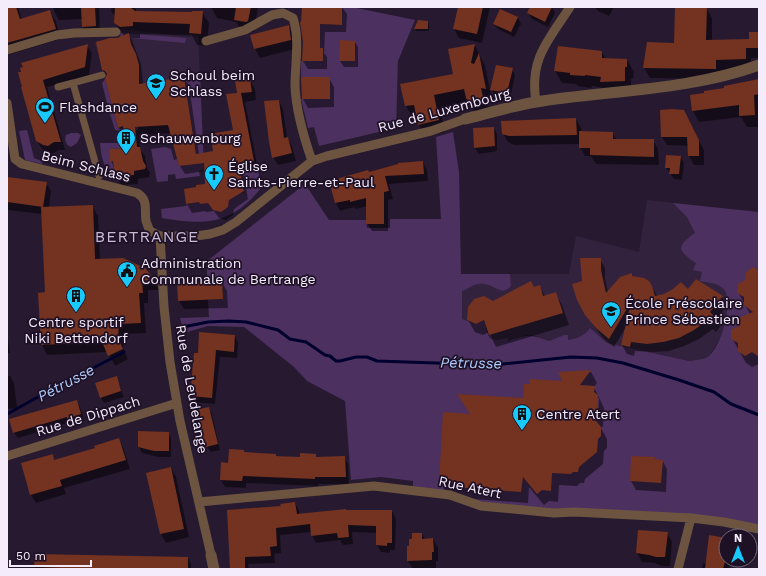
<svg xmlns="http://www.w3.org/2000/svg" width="766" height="576" font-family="'Work Sans',sans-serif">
	<rect width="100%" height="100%" fill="#271a30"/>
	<path fill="#33223e" d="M120,29L187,37L198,36L204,170L197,163L179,166L168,125L118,128L95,42L112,38H120Z
		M647,200L746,211L700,281L720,285L725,290L728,298V308L725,324L719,340L710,355L700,360L689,361L607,343L590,329L585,334L578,338L568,340V335H564L549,341L536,336L527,335L508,341L507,339L497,342L493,341L489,335L484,320L476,324L462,319L461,274H569L576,236L639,252Z"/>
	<path fill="#4c305f" d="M342,7H352L415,20L398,61L396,128L319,146L314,127L308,128L301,99H330V77H301V61H323V48H320V24L342,25Z
		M121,33L186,38L185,43L120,37Z
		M200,74L204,170L199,171L200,176L176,179L175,174L168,175V181L157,182L151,149L165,147L171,149L174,160L177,159L179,166L198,163L184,77Z
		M105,79L118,128L138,127V130L131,132L115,130L109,111L102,83Z
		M27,130L34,158L42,161V164L25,160L19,131Z
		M453,132L459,172L461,274H510L511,286L508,289L503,291C491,287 487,281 474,285C469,287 466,290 462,291V319L476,324L484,320C489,337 487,344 507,338L508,341C528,335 529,334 549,341L564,335H568V340C578,338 584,336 590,328L607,343L689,361C696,360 704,360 710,355C721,345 733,304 725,291C721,283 708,283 700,281L702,272L693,270L696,263C676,250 677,246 695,233L687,217L673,203L759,212V529L737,524L481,506L413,490V481L381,477L351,480L345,401L307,381L294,367L244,327L208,326L184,333L180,318L209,317L208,300L223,299L222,282H207V261L305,184L329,220H366L367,228H390V219H441L436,137Z
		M71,133H78L81,135L77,143L71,147C66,145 64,141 66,135Z
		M100,143H125V148L110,149V161H113L114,170L108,171C102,162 101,154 100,143Z
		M253,165L254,170H258L261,188C232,224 205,226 162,218L161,209L186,206L187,204L199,202L201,204V202L229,204V202H227L231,197L232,198V196L242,192L244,193L245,192L244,191L243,181H242L240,167Z"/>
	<path fill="#0007" fill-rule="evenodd" d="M7,7H18L22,20L50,11L56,22L61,39L8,55Z
		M54,7H99L100,35H88L83,27V19L59,20L54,11Z
		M112,7H136V12L193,13L202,12L209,23L207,46L197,45L192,35L140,34V38H131L141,64L143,84L184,78L189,86L199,154L214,152L234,131L238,94L250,80L255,89L256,100L245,102L258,169L243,172L248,199L234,209L233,215L226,220L219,218L214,211L206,212L205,211L192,213L187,204L185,190L198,188L206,184L205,171L185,174L180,166L171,133L139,135L140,149L145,156L147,168L150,173L149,177L138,179V184L121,185L116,177L115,169L111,161L126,149L125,135L123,136L118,127L107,77L103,70L117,39L124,36L115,23L116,18L111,11Z
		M211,7H258L254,32L241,31L236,22L217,18Z
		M273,7H288V9Z
		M303,7H342L347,14L346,32H325L324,53L327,57V69H308L303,61Z
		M459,7H490L482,43L459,38L454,29Z
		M531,7H552L555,13L548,27L532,19L528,13Z
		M595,7H614L609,16L598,11Z
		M706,8L712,18V41L750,40L759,33V58H751V69L721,70V79L650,78L644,68L675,44Z
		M501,11L518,18L521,24L514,37L498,29L494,24Z
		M428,22L429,24V31H416L415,29Z
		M288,26L293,35L295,49L260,58L255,49L251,35Z
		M355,42L358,47V67H344L340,61Z
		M475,45L485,66L492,100L487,99L489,109L476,114L469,101L440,107L445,132L425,136L419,125L417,117L413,118L406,106L402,85L454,74Z
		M87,46L92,53L89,75L47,87L65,150H59L52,154L42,149L37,141L19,73Z
		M602,52L606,60H627L634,72L633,78L631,79V93L592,86L591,88L578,86L576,84L562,83L555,71Z
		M512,69L515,75L510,99L495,96L492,90Z
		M329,78L334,87V107L308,108L303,99Z
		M759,80V127H747L741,117L699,122L693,111L726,89Z
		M279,101L283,109L287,138H288L292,146L296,161L278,165L273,157Z
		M576,119L581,128V132L612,133L617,140H653L658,149L659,165L596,164L591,156H585L580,147V144L514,145L508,142L503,133Z
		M689,120L704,150V165H694L689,156V146L667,145L662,137Z
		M494,128L497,134V151L479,154L475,148L474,129Z
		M680,157L684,163L682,180L674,179L666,168Z
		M423,162L427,170L428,181L389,184L393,199L388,200V231H372L367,223V206L356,209L354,207L340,211L336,203L331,181L399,165Z
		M7,178L46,183L51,191L49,208L92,206L98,216L100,260L144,269L154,280L159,290H148V303H144L146,333L125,334L123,348L128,359L115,366L108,352L47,355L42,345L39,294L46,293L42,214L7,210Z
		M600,259L605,268V279L608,292L631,274L633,277L651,286L657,296L688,290L722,297L727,305L716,320L720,327L716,332L713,329L699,339L684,346L669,351L653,352L635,351L634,356L627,354L622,345L626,327L614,347L602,337L586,314L583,282Z
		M759,272V364L752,367L746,363L732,338L750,314L738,292Z
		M222,282L227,291L228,308L184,309L179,301Z
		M539,286L545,296L555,293L562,305L569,325L496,347L489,332L483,335L475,332L468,320L493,302Z
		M7,331L10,353H7Z
		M235,336L238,343L237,358L220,357L215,404L195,402L191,395L199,354Z
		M7,366L8,376H10L14,383L17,408L7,409Z
		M591,372L597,383L594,387L604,408L603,426L601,428L607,439V448L604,451L603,464L585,479L584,483H580L577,486L559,485L558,502L549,501L544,505L529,487L528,503L460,498L447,494L440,482L444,413L471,415L524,399L563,382L559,373ZM597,398H599L598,419H596Z
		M116,378L124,397L104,403L101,398Z
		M77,401L80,407L84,420L71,424L70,422L18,438L14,433L11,419Z
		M209,408L212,414L220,450L211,452L203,441Z
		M168,433L171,438V457H158L142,453L139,447Z
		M118,439L123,447L130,469L64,488L66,494L36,503L31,495L52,456L55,461L96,448Z
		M245,453L301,458L315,455L317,458L344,457L348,464L349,484H318V486L246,483V488L225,487L221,480L229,464Z
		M654,458L655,460H662L667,469L666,492L636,490L631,481Z
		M171,468L176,477L189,537L166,543L161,534Z
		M295,503L299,510V515L346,511H392L396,519L395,550H390V553L381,552L377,545V533L352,532L353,544L343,545L340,540L316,543L312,535V532L280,535L281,553L274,554L275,563L248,564L249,569H231L282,507Z
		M667,533L672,542L670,566H662L655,563L642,562L637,553Z
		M422,534L425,539H433L438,548V561H436V568L413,569L408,561L410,547L413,540Z
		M726,539V560H747V564L736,562L735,567L730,566L729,569H702L703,563L706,564Z
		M188,558L191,564V569H36L35,567Z"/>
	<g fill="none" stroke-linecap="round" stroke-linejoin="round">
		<path stroke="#00002e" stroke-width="3" d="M183,327L208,322L229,321L246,322L278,330L290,339L306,342L325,355L330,356L336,361H340L356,357H367L377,361L494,365L571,357L597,358L623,363L679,380L714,392L731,404L759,415
			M7,414L60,385L124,352"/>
	</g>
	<path fill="#743220" d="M7,7H16L20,19L50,10L56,29L7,43Z
		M81,7H95L96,26L82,27Z
		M115,7H130L135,11L192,12V11H203L201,34L189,33L190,24L133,22V26L120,27L114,23Z
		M236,7H251L248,21L246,22L234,20Z
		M302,7H342V25L320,24V48H323V61H302L303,42L300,22H301Z
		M458,7H483L477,34L453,29Z
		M530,7H552L545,22L527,13Z
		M675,7H707L706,40L749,39V32H759V48H746V59L716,60V69L643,68L647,42L674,43Z
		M500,9L518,17L511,32L493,24Z
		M418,20L428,21V29H414Z
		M289,25L291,40L254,49L250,35Z
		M129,33L131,44L136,54L139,65V84L184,77L196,154L213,151L210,134L233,130L226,94L237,93L235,81L250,79L252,92L241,93L254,161L239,164L244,191L229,200L228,207L221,212L213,210L208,203L200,204L199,202L186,204L184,189L196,187V185L205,184L204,163L179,166L168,125L135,127L137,147H140L143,161L146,166L145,169L134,171V175L115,177L113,161L110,162V149L125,148L123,126L118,128L105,79L107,74L105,71L102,70L96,42L110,38H117Z
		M340,40L355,41V61H339Z
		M88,44L85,67L43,80L61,142H54L48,146L43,145L36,141L21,87H22L18,72H21L20,68L23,67L21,63Z
		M475,44L471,63L474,64L479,53L486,89L481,88L483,97L480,101L469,103L466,98L464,89L434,95L439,120L418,125L414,105L405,106L400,84L453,74L448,49Z
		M558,46L602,51V58L627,59V67H625V81L600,82L601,77L585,75V76L570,75V73L554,71Z
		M496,65L513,68L507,93L490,90Z
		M330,77V99H302L301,77Z
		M759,79V94L754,95L755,115L739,116V105L692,111L690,95L704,93V91L724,88V86Z
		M279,100L284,138L288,137L292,153L272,158L269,142L264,101Z
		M672,109L684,110L699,140V156H688L687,137H661L660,110Z
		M576,118L577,135L509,136L502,134L501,121Z
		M494,127L495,146L474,148L473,128Z
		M579,131L613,132V139H654V157L590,155V148H579Z
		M666,155L681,156L679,174H669L670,168H665Z
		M423,161L424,174L385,176L389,191L384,192V224H366V198L350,202V200L335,203L329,181L368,170L369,172L398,164V163Z
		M7,177L47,182L43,207L7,202Z
		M93,205L95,259L123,258L145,268L155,280L142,281L143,293H139L141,323L119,324L118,337L123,349L108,356L102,342L41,345L38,293L45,292L41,207Z
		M580,258H601V270L606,293L620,277L632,273V276L644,278L649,281L652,286L655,296L664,294L673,289L681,282L688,289L696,279L723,296L710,312L716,318L710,324L707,321L694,330L679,338L663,342L647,344L631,342L630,347L621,345L631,302L609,339L596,328L585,315L577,300L572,284L582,281Z
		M753,267L759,271V357L752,352L745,356L738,351V343L731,339V330L739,326V318L753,312L744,305V297L737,293L738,284L745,280L746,272Z
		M222,281L223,299L178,301L177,283Z
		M531,281L534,287L540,285L543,296L556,292L563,313L489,335L484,320L476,324L467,320L468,307L474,299L484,296L493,301Z
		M199,332L235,335L234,352L216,350L212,398L190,396L194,353H198Z
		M591,370L580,385L595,386L594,392L598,395L597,414L593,417L601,427V436L598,439L597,452L579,467L578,472H573L571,474L552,473L551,491L542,490L537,494L523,477L521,492L452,487V483L439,482L443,412L470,414L457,394L523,398L524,384H529L530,379L562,381L558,372Z
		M117,376L121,391L100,398L95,383Z
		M77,400L81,414L67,419V417L13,433L9,419Z
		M209,407L218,444L206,447L205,441L202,442L195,410Z
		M138,431L169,432V451H154L138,447Z
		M119,438L126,460L60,480L62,486L30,495L21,463L53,454L54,460L95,448L94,446Z
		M229,449L244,450V452L276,454V456L300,457V453L316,454V457L345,456L346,477H315V479L243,476L242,481L220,480L221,462L228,463Z
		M631,456L655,457L654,459L663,460L661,483L630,481Z
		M171,467L184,529L160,534L146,473Z
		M295,502L297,514L346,509V510H392V543H387V546L376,545V526L348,525L349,537L338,538L337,533L311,536L310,524L276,528L277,546L270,547L271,556L245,557V569H230L227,510L281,506L280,504Z
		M638,530L668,532L665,557H656L649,555L636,553Z
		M412,533H422V539L433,538L434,552H432V560L407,561V546H409V539H412Z
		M709,535L726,538V558L723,569H705Z
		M35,554L188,557V569H91L34,567Z"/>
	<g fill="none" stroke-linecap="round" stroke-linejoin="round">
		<path stroke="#6c5440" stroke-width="7" d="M58,87L73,83
			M99,176L73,83L102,75"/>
		<path stroke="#6c5440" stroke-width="9" d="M206,41L245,30L272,15L283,13L293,18C300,39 295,63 295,86C296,111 304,138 312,161
			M7,50L57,35L74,33L116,32
			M536,102C529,59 548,41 570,7
			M7,103L15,159L22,164L137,193C149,200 144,210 146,221C147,224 148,227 150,231L160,236H196L210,234L223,230L236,222L312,161L327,156L431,131L465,119
			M160,236L164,307L170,362L180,421L211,555
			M7,456L177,403
			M199,502L374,486L450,495L481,506L554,513L575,512L691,518L724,522L759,529
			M678,569L691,518"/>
		<path stroke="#6c5440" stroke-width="11" d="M465,119C489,113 512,106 536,102C611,90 687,91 759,65
			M211,555L214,569"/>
	</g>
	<defs>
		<symbol id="school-pin" viewBox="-11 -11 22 30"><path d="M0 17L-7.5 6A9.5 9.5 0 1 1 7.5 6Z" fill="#18cafc" stroke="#1e1126"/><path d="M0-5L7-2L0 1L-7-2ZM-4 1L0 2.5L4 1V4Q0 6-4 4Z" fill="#111"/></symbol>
		<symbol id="stadium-pin" viewBox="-11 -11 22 30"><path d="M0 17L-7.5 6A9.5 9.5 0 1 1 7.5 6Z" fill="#18cafc" stroke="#1e1126"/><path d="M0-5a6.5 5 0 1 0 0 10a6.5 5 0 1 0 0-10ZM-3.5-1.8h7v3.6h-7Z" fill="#111"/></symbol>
		<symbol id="building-pin" viewBox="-11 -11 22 30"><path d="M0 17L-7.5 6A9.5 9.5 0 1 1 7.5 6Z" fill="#18cafc" stroke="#1e1126"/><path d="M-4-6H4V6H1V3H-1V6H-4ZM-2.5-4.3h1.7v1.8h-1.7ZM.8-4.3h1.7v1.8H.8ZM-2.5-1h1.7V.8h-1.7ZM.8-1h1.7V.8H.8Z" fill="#111"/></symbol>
		<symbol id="church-pin" viewBox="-11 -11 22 30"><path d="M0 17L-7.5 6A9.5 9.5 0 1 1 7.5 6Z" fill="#18cafc" stroke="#1e1126"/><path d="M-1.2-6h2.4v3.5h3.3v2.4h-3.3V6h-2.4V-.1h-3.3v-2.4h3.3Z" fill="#111"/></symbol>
		<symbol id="civic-pin" viewBox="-11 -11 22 30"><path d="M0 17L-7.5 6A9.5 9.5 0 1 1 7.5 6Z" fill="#18cafc" stroke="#1e1126"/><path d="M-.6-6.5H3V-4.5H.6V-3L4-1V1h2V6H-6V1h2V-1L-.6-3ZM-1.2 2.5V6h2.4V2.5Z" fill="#111"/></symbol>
	</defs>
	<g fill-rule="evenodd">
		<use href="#school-pin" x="145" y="72" width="22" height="30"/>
		<use href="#stadium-pin" x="34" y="96" width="22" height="30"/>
		<use href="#building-pin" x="115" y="127" width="22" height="30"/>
		<use href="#church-pin" x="203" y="163" width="22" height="30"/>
		<use href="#civic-pin" x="116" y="260" width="22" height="30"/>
		<use href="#building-pin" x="65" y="285" width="22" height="30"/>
		<use href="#school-pin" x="600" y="300" width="22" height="30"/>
		<use href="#building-pin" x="511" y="403" width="22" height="30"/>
	</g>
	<g text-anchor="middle" stroke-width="3.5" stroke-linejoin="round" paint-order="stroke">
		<g font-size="14" fill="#f4ebfb" stroke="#1e1126" text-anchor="start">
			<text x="170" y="80">Schoul beim<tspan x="170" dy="16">Schlass</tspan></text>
			<text x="59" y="112">Flashdance</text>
			<text x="140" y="143">Schauwenburg</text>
			<text x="228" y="171">Église<tspan x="228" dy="16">Saints-Pierre-et-Paul</tspan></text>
			<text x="141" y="268">Administration<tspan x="141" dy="16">Communale de Bertrange</tspan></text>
			<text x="625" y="308">École Préscolaire<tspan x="625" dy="16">Prince Sébastien</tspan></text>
			<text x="76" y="327" text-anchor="middle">Centre sportif<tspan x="76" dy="16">Niki Bettendorf</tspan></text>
			<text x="536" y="419">Centre Atert</text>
		</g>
		<g font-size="14" fill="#f4ebfb" stroke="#1e1126">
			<text transform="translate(444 110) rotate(-15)" y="5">Rue de Luxembourg</text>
			<text transform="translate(86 166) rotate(14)" y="5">Beim Schlass</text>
			<text transform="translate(192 389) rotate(80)" y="5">Rue de Leudelange</text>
			<text transform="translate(88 416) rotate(-17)" y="5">Rue de Dippach</text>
			<text transform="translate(470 487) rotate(12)" y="5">Rue Atert</text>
		</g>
		<g font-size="15" font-style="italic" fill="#adcafb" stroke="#1e1126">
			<text transform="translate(471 363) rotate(1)" y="5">Pétrusse</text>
			<text transform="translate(66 383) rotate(-28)" y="5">Pétrusse</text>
		</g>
		<g font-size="16" letter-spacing="1" fill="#cab9d7" stroke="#1e1126">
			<text x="147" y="242">BERTRANGE</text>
		</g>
	</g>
	<rect width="766" height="576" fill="none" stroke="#f4ebfb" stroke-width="16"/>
	<g transform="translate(738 548)"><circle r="19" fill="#1e1126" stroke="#74687b"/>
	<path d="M0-3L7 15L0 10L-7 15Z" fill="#18cafc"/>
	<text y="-6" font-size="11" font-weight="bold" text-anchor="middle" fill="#f4ebfb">N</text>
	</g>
	<path d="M10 560v6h81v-6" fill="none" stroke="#f4ebfb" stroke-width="2"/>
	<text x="16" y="560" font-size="12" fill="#f4ebfb" stroke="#1e1126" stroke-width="3" paint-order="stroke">50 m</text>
</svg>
